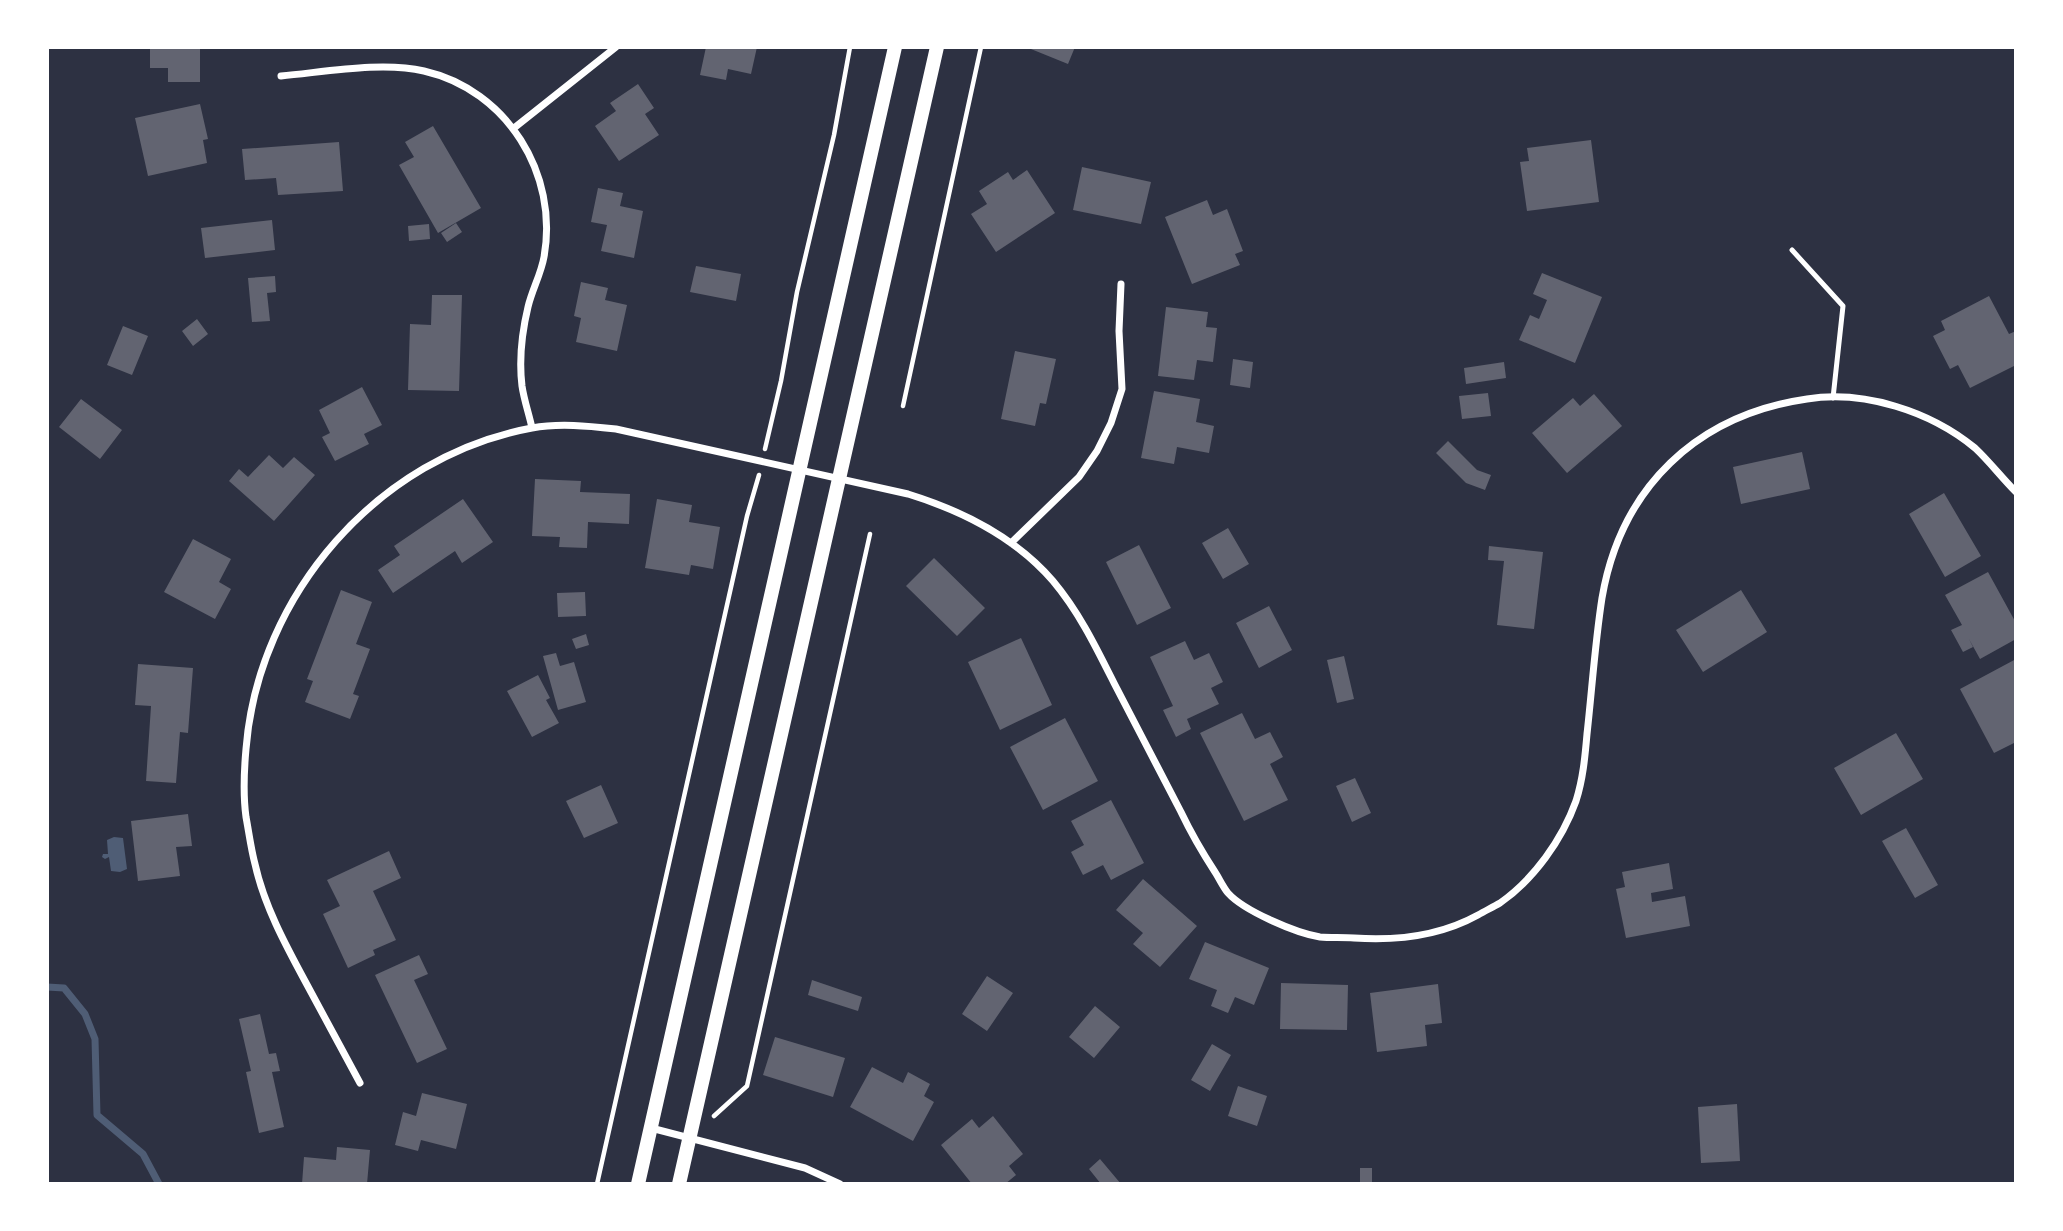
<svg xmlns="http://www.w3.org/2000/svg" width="2063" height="1231" font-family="Figtree,sans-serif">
	<rect width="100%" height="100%" fill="#2d3142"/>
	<path fill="#4f5d75" d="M114,837L123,838L127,869L120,872L111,871L109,857L105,859L102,857L103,854H108L107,840Z"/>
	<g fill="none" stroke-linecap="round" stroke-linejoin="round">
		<path stroke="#4f5d75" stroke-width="7" d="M47,987L64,988L85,1014L95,1039L97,1115L143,1154L159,1184"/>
	</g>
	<path fill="#626471" d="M150,47L200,49V82H168V68H150Z
		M706,47H757L751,74L728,69L726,80L700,75Z
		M1026,47H1075L1068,64Z
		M638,84L654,108L645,114L659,135L619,161L595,126L616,111L610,103Z
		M200,104L208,139L203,140L207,163L148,176L135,118Z
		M433,126L481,208L438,233L399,165L414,157L405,142Z
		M1591,140L1599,202L1527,211L1520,162L1529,161L1527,148Z
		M339,142L343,191L278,195L276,178L245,180L242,149Z
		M1082,167L1151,182L1141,224L1073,210Z
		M1027,170L1055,213L996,252L971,214L987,204L979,191L1008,172L1013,180Z
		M598,188L623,193L620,206L643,211L634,258L601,251L607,225L591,222Z
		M1207,200L1213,215L1227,209L1243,251L1235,254L1240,265L1192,284L1165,217Z
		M272,220L275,250L205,258L201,228Z
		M456,223L462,232L447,242L441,233Z
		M429,224L430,239L409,241L408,226Z
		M696,266L741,274L736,301L690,292Z
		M1542,273L1602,297L1575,363L1519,340L1530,315L1539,319L1547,300L1533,294Z
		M275,276L276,292L267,293L270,321L252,322L248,278Z
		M581,282L608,288L605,300L627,305L617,351L576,342L581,318L574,316Z
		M432,295H462L459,391L408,390L410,324L431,325Z
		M1989,296L2009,334L2016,331V365L1970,388L1958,365L1950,369L1933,336L1945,330L1941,321Z
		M1166,307L1208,312L1206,327L1217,328L1213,362L1197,360L1194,380L1158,376Z
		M197,319L208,334L193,346L182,331Z
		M123,326L148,336L132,375L107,365Z
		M1015,351L1056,359L1046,404L1040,403L1035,426L1001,419Z
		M1233,359L1253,362L1250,388L1230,385Z
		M1504,362L1506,378L1466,384L1464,368Z
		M362,387L382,425L364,434L369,444L335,461L322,437L330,433L319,410Z
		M1154,391L1200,399L1196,422L1214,426L1209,453L1177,447L1174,464L1141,458Z
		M1488,393L1491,416L1462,419L1459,396Z
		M1594,394L1622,426L1567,473L1532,433L1573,398L1580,406Z
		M81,399L122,430L100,459L59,427Z
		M1448,441L1477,470L1491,475L1485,490L1466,483L1436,453Z
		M1802,452L1810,489L1741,504L1733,467Z
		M269,455L283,468L294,457L315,475L274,521L229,481L239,469L248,477Z
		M535,479L581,481L580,492L630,494L629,524L588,522L587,548L559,547L560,537L532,536Z
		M1944,493L1981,556L1945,577L1909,514Z
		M463,499L493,542L462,563L455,551L393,593L378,570L400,555L394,546Z
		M657,499L692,505L689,522L720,527L713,569L691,565L689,575L645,568Z
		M1228,528L1249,564L1223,579L1202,543Z
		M193,539L231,559L219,582L231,589L215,619L164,592Z
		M1139,545L1171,608L1137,625L1106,562Z
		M1489,546L1543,552L1534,629L1497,625L1504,561L1488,560Z
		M934,558L985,608L957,636L906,586Z
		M1988,572L2016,623V639L1980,659L1969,639L1973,647L1963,652L1951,630L1962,625L1945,595Z
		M341,590L372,602L356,644L370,649L353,694L359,696L350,719L305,702L313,681L307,679Z
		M1741,590L1767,632L1703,672L1676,630Z
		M585,592L586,616L558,617L557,593Z
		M1269,606L1292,650L1259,668L1236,623Z
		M586,634L589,645L576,649L572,639Z
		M1021,638L1052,705L1000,730L968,662Z
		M1185,641L1194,660L1209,653L1223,682L1211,688L1219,704L1187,719L1191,729L1176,737L1163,710L1173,706L1150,657Z
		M556,653L560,666L574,662L586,702L558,710L543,656Z
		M1344,656L1354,699L1337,703L1327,660Z
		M2016,659V742L1994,753L1960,689Z
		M138,664L193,668L188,733L180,732L176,783L146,781L151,706L135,705Z
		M538,675L550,698L546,700L559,723L532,737L507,691Z
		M1242,713L1255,739L1270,732L1283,757L1270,764L1288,800L1244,821L1200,733Z
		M1065,718L1098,781L1043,810L1010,747Z
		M1896,733L1923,779L1861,815L1834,768Z
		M1355,778L1371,813L1352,822L1336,786Z
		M601,785L618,823L584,838L566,801Z
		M1111,800L1144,863L1111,880L1103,865L1083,875L1071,852L1084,845L1071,821Z
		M188,814L192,846L176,847L180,876L138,881L131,821Z
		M1906,828L1938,885L1915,898L1882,841Z
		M389,851L401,878L373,891L396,940L373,950L375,955L348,968L323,914L340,906L327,880Z
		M1669,863L1673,889L1651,893L1652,902L1685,896L1690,926L1626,938L1616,889L1625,887L1622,872Z
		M1143,879L1197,926L1160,967L1133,944L1143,933L1116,910Z
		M1205,942L1269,968L1254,1005L1235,997L1228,1013L1211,1006L1217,990L1189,979Z
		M419,955L428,974L414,980L447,1049L417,1063L375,975Z
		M987,976L1013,993L987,1031L962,1014Z
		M812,980L862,997L858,1011L808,995Z
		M1281,983L1348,985L1347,1030L1280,1029Z
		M1438,984L1442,1023L1425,1025L1427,1046L1377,1052L1370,993Z
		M1095,1006L1120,1027L1094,1058L1069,1037Z
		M260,1014L269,1054L276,1053L280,1071L272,1072L284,1127L259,1133L246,1072L251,1071L239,1019Z
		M775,1037L845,1058L833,1097L763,1075Z
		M1212,1044L1231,1055L1210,1091L1191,1080Z
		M872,1067L903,1083L908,1072L930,1084L924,1096L934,1102L913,1141L850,1107Z
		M1238,1086L1267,1096L1257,1126L1228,1116Z
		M422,1093L467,1104L456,1149L421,1140L418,1151L395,1145L403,1112L416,1116Z
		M1737,1104L1740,1161L1701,1163L1698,1107Z
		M993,1116L1023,1154L1009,1166L1016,1175L1005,1184H972L941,1145L972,1119L979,1128Z
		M337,1147L370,1150L367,1184H302L304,1157L336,1160Z
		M1100,1159L1121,1184H1101L1089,1169Z
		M1360,1168H1372V1182H1360Z"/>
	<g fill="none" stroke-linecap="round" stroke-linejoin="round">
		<path stroke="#fff" stroke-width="4.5" d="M903,406L981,47
			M765,449L781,381L797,292L834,135L850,47
			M714,1116L747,1086L870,534
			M597,1184L747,516L759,475"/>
		<path stroke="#fff" stroke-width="5" d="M1792,250L1843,306L1833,398"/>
		<path stroke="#fff" stroke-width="7" d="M281,76C325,72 382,61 424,71C507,90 559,174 544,257C541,274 532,290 528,307C522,332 519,361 522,386C524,400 529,414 532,428
			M514,128L616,47
			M1011,543L1079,477L1097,451L1111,423L1122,389L1119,331L1121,284
			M360,1083C342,1049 323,1015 305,981C285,944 264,905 255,864C251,849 249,833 246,817C243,795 244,771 246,749C258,595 378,456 532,428C559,423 588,426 616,429L908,494C963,511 1015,537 1053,581C1079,612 1096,647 1114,683C1136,726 1159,769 1181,812C1191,833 1202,852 1215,872C1219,878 1223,887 1228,893C1244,911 1296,933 1320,937C1331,938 1343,937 1354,938C1397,941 1440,936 1478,915C1485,911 1493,907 1500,903C1534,879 1562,840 1576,801C1583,779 1585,757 1587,734C1592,689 1595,643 1602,598C1621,487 1697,415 1807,399C1864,390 1930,411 1975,448C1989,461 2002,478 2016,492
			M651,1128L805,1168L840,1184"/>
		<path stroke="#fff" stroke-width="14" d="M638,1184L895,47
			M679,1184L937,47"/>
	</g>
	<rect width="2063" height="1231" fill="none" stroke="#ffffff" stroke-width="98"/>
</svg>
